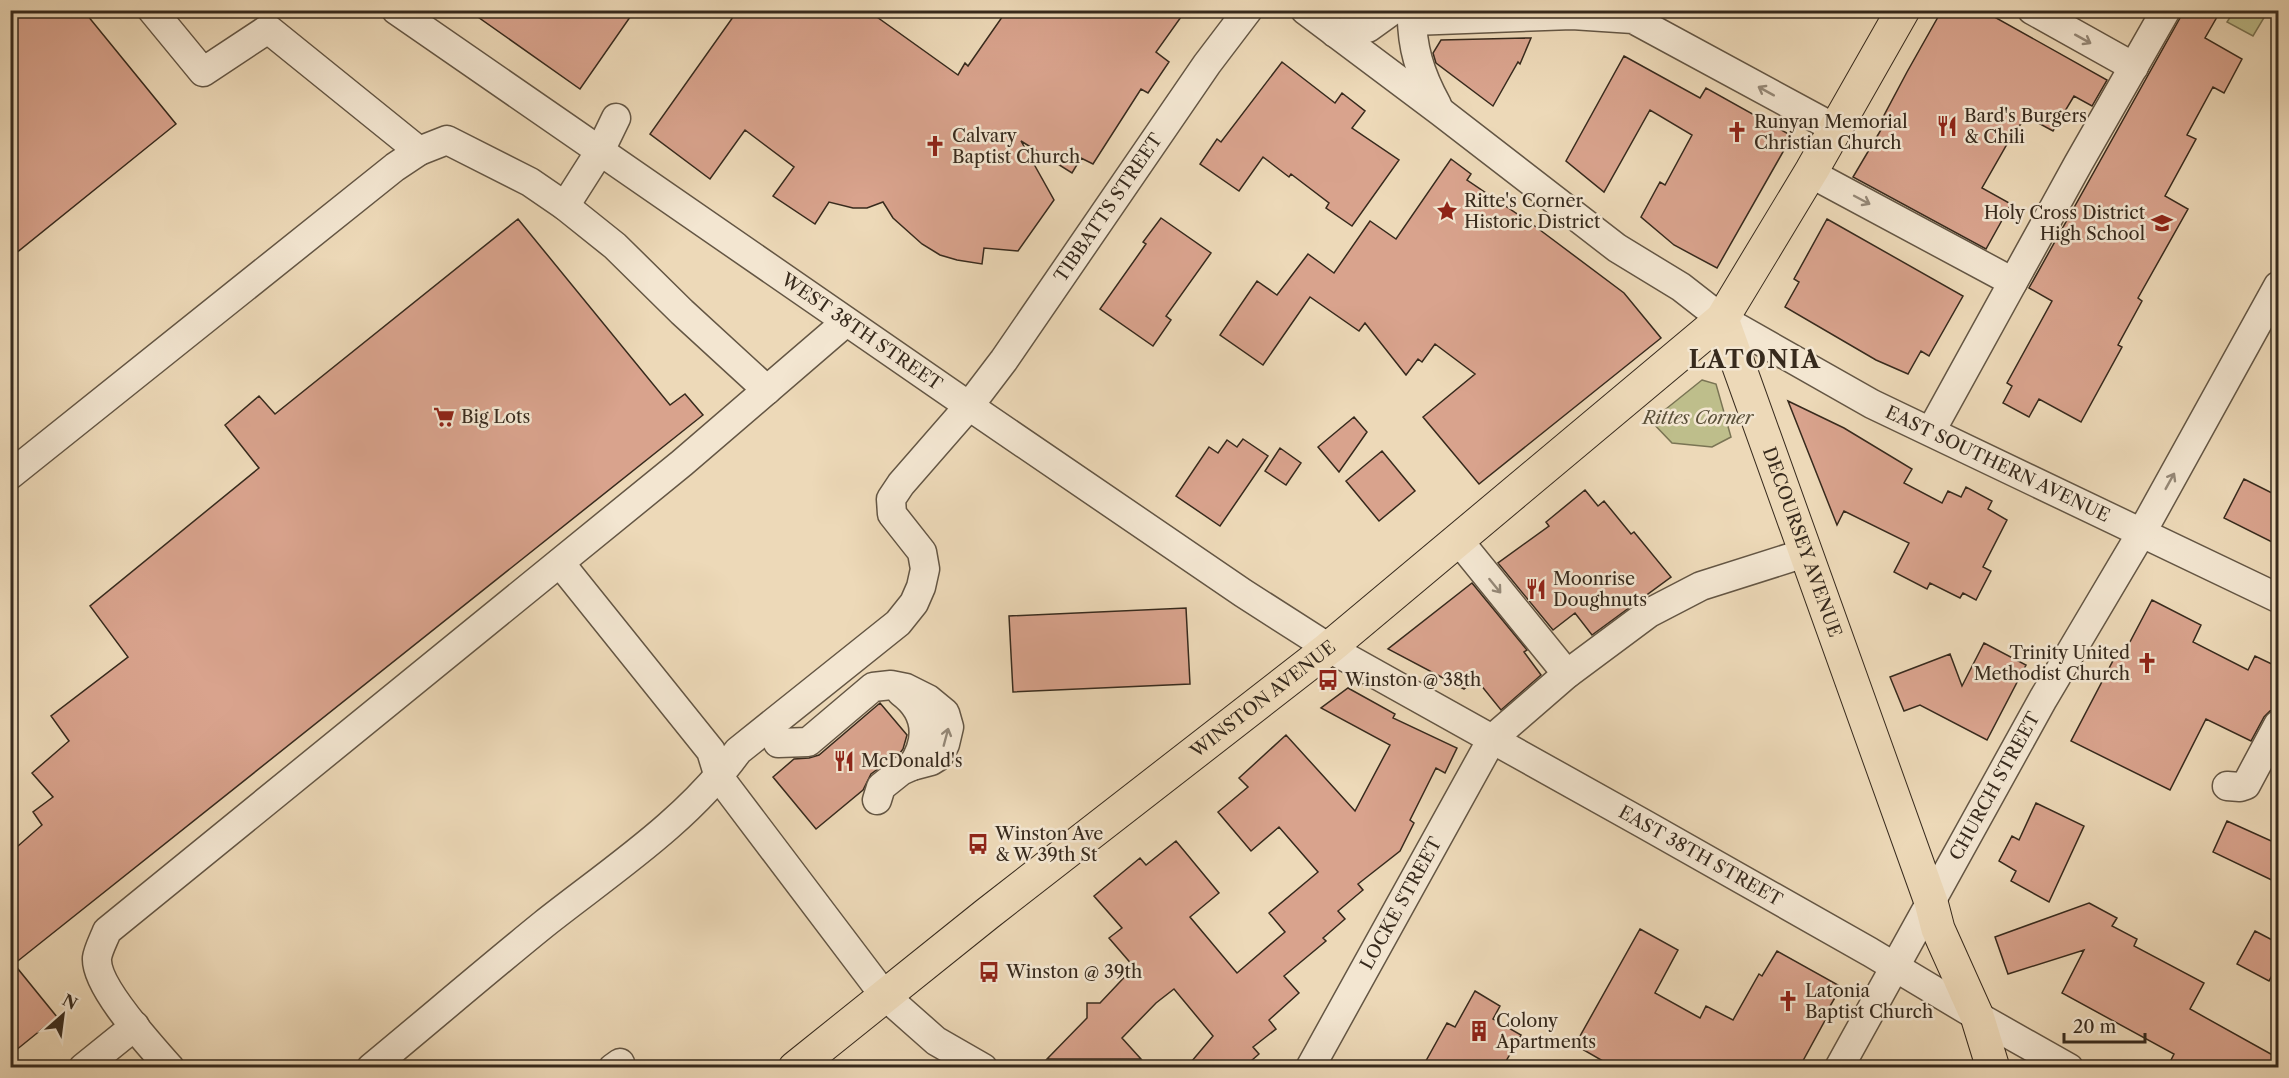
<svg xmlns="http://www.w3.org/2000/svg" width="2289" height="1078" font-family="'Libre Caslon Text',serif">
	<rect width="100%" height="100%" fill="#edd9b8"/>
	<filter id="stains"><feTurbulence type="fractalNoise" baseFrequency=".00333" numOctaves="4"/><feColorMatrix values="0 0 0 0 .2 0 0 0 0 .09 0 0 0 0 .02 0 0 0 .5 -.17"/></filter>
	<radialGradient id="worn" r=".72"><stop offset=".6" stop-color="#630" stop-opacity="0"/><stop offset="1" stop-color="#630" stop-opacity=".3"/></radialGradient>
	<path fill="#bebe8b" stroke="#7a7454" stroke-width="1.5" d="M2234,11V10L2268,11L2253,36L2227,22Z
		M1702,380L1716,384L1731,437L1712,447L1672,443L1651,421Z"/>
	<path fill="#d9a38d" stroke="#372a1d" stroke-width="1.5" d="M10,10H83L176,124L10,258Z
		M468,10H635L580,89Z
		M738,10H867L958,75L965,63L968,66L1007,10H1186L1156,52L1169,62L1148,93L1141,89L1093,164L1081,158L1072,173L1021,141L1054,200L1018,251L984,248L982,264L957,260L940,255L922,244L893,218L883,202L867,208H853L829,202L815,224L773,196L794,167L745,130L710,179L650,134Z
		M1942,10H1982L2107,80L2092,106L2074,96L2053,131L2027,117L2014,132L1982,188L2011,204L1986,249L1853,177L1885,123L1881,121L1907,72Z
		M2182,10H2221L2205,38L2242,59L2224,93L2213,87L2187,135L2196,139L2165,196L2188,209L2138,298L2142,301L2118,345L2122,347L2081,422L2039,399L2029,417L2003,403L2012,386L2007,383L2052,301L2029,288L2180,18Z
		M1529,38H1531L1520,64L1518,62L1493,106L1436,63L1433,53L1441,40Z
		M1624,56L1700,98L1706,88L1792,136L1717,268L1674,245L1641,217L1660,182L1665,185L1692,135L1650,110L1604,192L1566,161Z
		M1282,62L1335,103L1342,93L1365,111L1352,128L1399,160L1352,226L1326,208L1329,203L1291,174L1289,177L1263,157L1239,191L1200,164L1217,139L1221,142Z
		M1451,159L1471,174L1467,180L1532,224L1624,293L1661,338L1479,484L1423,417L1475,374L1435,344L1422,362L1418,359L1406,375L1365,323L1359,331L1310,297L1263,365L1220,335L1257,281L1277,295L1308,254L1334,273L1370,221L1396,239Z
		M1161,218L1211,253L1166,316L1171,320L1153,346L1100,309L1146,244L1143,242Z
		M518,219L670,405L685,394L703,415L14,964L57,1017L10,1055V853L42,825L33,812L53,797L32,773L69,741L51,716L128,657L90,606L259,468L225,425L259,396L275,414Z
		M1827,219L1963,296L1929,356L1921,351L1908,374L1876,360L1785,307L1799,282L1794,279Z
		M1788,401L1844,428L1912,469L1904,483L1942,503L1948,491L1961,497L1966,487L1992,501L1988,509L2007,520L1983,567L1991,571L1976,600L1963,593L1960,598L1930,583L1927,589L1894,572L1909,543L1844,511L1837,525Z
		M1354,417L1367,432L1339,472L1318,447Z
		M1243,439L1268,456L1220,526L1176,496L1209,447L1218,453L1227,440L1237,447Z
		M1280,448L1301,463L1286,485L1265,471Z
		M1382,451L1415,491L1379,521L1346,481Z
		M2244,479L2278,496V545L2224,518Z
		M1585,490L1598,506L1604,501L1631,534L1634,532L1671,577L1592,635L1575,613L1553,630L1498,563L1549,526L1546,522Z
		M1472,583L1527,650L1524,652L1541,675L1501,710L1476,679L1464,689L1388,649Z
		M2152,600L2201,625L2193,642L2248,670L2255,656L2278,667V709L2270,711L2264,717L2251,741L2206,719L2170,790L2071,741L2116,655L2122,657Z
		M1186,608L1190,684L1013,692L1009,616Z
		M1984,643L2026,665L1987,740L1920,705L1904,711L1890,677L1950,654L1962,686Z
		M1348,688L1395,714L1393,718L1457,748L1445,773L1436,768L1410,820L1414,823L1400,851L1358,884L1363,890L1338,911L1345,919L1323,938L1326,941L1284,976L1299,993L1269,1020L1276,1029L1253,1047L1259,1054L1243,1068H1186L1213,1036L1174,989L1156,1003L1122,1038L1141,1059H1047L1087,1018V1003H1100L1134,967L1109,938L1122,928L1094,896L1140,858L1146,865L1176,841L1219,893L1190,917L1237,973L1285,932L1269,913L1318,872L1279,827L1251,851L1218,812L1248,787L1239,778L1286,735L1355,811L1390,745L1321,708Z
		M880,703L907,735L903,749L900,753L871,774L863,790L816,829L773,777L794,759L809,758L819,755Z
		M2036,803L2084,826L2049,902L2011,881L2016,871L1999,861L2012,836L2019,840Z
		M2227,821L2278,844V883L2213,852Z
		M2089,903L2117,918L2112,926L2137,939L2134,946L2204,983L2190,1009L2278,1058V1068H2167L2174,1054L2062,993L2084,950L2008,974L1995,937Z
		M1640,929L1678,950L1655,993L1700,1018L1706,1006L1733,1020L1759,974L1762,976L1777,951L1838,985L1833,995L1836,996L1826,1013L1828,1015L1799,1068H1615L1575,1045Z
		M2255,931L2278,943V964L2269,981L2237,964Z
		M1475,991L1500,1006L1493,1019L1521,1035L1502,1068H1422L1447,1023L1455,1027Z"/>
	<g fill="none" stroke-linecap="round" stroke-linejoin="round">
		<defs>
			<g id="minor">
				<path d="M152,10L203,72L268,29L419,151"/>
				<path id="s1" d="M396,10L969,406L1243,593L1329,648L1644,824L1870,952L1977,1016L2069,1068"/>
				<path id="s2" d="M1305,10L1441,112L1617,248L1681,287L1722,319L1872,404L2278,598"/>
				<path d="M1412,10C1411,46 1420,74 1437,105"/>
				<path d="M2032,10L2134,67"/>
				<path d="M1412,21L1572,15L1633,19L1836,129"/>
				<path d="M1335,33L1368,28L1393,10"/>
				<path d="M1810,173L2013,282"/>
				<path d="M565,206L600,151L616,118"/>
				<path d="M1931,431L2078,164L2166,10"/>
				<path d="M10,475L395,167L419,151L447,140L530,182L565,206L615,246L682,312L767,390"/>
				<path d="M1459,541L1567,674"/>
				<path d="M560,563L711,751L719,777L884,995L936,1041L983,1068"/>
				<path d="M901,692C928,712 930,739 912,766"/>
				<path d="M778,743L808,742L873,687L891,685L906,688L928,699L945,713L949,727L945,744L939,756L931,761L912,766L901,771L881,787L877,800"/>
				<path d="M2227,786L2240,787L2246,785L2278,725"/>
				<path d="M83,1068L135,1026"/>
				<path d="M170,1068C151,1046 95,987 97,958C98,950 104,939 107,931L682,463L846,322"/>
				<path id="s3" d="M371,1068C429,1020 486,971 544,924C611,871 688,821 738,751L898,623L914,603L921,587L925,569L922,552L892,514L891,499L901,484L969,406L1004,360L1207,64L1248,10"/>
				<path d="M613,1068L620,1063"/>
				<path id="s4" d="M1310,1068L1492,739L1567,674L1649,613L1701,586L1805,553"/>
				<path id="s5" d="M1839,1068L2043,699L2142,532L2278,286"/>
			</g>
			<g id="major">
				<path id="s6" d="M1722,319L1931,902L1938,929L1977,1016L1993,1068"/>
				<path id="s7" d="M795,1068L987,914L1329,648L1722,319L1812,170L1903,10"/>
			</g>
		</defs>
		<use href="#minor" stroke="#645644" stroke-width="31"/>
		<use href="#major" stroke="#372a1d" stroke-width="35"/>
		<use href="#minor" stroke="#f3e6d1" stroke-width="28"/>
		<use href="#major" stroke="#edd9b8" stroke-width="33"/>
	</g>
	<defs><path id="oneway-shaft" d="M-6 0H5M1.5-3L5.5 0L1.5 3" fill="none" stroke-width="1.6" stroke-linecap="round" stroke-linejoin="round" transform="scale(1.5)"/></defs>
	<g stroke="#958877">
		<use href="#oneway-shaft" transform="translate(2083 39) rotate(29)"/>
		<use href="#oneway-shaft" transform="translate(1766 91) rotate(-151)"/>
		<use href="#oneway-shaft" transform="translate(1862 200) rotate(28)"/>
		<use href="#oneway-shaft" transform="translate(2170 481) rotate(-61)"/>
		<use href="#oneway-shaft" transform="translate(1495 586) rotate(51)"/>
		<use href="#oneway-shaft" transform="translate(946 737) rotate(-75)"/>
	</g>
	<defs>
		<symbol id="restaurant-bare" viewBox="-9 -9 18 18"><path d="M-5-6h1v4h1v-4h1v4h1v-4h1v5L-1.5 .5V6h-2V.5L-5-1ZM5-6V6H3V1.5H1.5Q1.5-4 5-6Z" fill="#8f2418" stroke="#f3e6d1" stroke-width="2.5" paint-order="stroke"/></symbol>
		<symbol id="church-bare" viewBox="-9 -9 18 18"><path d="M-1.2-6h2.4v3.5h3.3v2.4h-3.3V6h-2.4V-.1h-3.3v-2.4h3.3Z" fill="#8f2418" stroke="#f3e6d1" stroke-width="2.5" paint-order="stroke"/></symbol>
		<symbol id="sight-bare" viewBox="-9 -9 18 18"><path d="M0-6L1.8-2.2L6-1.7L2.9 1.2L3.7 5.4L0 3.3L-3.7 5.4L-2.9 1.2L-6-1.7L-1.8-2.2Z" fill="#8f2418" stroke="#f3e6d1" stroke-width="2.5" paint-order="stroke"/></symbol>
		<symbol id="school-bare" viewBox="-9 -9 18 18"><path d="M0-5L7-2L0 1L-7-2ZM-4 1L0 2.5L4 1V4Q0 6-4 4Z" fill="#8f2418" stroke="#f3e6d1" stroke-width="2.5" paint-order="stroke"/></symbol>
		<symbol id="supermarket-bare" viewBox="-9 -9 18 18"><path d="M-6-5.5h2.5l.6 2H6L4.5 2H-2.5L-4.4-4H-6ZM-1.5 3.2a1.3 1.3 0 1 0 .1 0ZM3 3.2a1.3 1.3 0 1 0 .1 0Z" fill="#8f2418" stroke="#f3e6d1" stroke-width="2.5" paint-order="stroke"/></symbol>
		<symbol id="bus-bare" viewBox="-9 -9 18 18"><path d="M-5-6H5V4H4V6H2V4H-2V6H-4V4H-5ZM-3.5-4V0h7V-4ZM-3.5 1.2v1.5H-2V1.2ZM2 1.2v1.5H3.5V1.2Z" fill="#8f2418" stroke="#f3e6d1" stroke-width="2.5" paint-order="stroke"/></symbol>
		<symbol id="building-bare" viewBox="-9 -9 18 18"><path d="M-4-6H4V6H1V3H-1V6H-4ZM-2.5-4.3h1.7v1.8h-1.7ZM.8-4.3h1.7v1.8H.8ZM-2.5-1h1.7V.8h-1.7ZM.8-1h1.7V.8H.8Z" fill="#8f2418" stroke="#f3e6d1" stroke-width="2.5" paint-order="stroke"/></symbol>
	</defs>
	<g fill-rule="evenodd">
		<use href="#restaurant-bare" x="1932" y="111" width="30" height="30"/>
		<use href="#church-bare" x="1722" y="117" width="30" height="30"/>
		<use href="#church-bare" x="920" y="131" width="30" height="30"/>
		<use href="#sight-bare" x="1432" y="196" width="30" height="30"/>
		<use href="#school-bare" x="2147" y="208" width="30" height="30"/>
		<use href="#supermarket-bare" x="429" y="402" width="30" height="30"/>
		<use href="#restaurant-bare" x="1521" y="574" width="30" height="30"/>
		<use href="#church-bare" x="2132" y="648" width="30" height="30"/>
		<use href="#bus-bare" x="1313" y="665" width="30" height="30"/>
		<use href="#restaurant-bare" x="829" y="746" width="30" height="30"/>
		<use href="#bus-bare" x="963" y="829" width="30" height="30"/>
		<use href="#bus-bare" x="974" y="957" width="30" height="30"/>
		<use href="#church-bare" x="1773" y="986" width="30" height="30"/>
		<use href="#building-bare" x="1464" y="1016" width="30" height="30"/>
	</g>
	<g text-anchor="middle" stroke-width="5" stroke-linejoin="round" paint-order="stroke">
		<g font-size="18" fill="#372a1d" stroke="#f3e6d1" text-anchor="start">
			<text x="1964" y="122">Bard's Burgers<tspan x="1964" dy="21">&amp; Chili</tspan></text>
			<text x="1754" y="128">Runyan Memorial<tspan x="1754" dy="21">Christian Church</tspan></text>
			<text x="952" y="142">Calvary<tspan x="952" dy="21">Baptist Church</tspan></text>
			<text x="1464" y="207">Ritte's Corner<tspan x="1464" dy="21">Historic District</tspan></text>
			<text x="2145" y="219" text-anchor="end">Holy Cross District<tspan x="2145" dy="21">High School</tspan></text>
			<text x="461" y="423">Big Lots</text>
			<text x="1553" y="585">Moonrise<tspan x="1553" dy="21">Doughnuts</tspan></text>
			<text x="2130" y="659" text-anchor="end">Trinity United<tspan x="2130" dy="21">Methodist Church</tspan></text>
			<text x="1345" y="686">Winston @ 38th</text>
			<text x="861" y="767">McDonald's</text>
			<text x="995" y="840">Winston Ave<tspan x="995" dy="21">&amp; W 39th St</tspan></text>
			<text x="1006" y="978">Winston @ 39th</text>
			<text x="1805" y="997">Latonia<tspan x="1805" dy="21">Baptist Church</tspan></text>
			<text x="1496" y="1027">Colony<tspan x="1496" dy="21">Apartments</tspan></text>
		</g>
		<g font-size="18" fill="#372a1d" stroke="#f3e6d1">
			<text dy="6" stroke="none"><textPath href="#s3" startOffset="1197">TIBBATTS STREET</textPath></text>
			<text dy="6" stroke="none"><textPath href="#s1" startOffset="566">WEST 38TH STREET</textPath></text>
			<text dy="6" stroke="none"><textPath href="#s2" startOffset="831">EAST SOUTHERN AVENUE</textPath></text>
			<text dy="6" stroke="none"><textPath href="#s6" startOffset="237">DECOURSEY AVENUE</textPath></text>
			<text dy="6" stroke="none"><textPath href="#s7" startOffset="596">WINSTON AVENUE</textPath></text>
			<text dy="6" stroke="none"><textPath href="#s5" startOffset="322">CHURCH STREET</textPath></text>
			<text dy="6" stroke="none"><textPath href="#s1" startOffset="1556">EAST 38TH STREET</textPath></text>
			<text dy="6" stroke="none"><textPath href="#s4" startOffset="188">LOCKE STREET</textPath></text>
		</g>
		<g font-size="18" font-style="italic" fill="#594f38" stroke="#f3e6d1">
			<text x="1698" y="424">Rittes Corner</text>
		</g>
		<g font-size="24" font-weight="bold" letter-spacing="1.5" fill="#372a1d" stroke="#f3e6d1">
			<text x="1755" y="368">LATONIA</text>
		</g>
	</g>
	<rect width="2289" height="1078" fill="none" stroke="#edd9b8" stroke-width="36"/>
	<rect x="12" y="12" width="2265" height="1054" fill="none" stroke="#372a1d" stroke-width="3"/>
	<rect x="18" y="18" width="2253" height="1042" fill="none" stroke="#372a1d" stroke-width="1.5"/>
	<g transform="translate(63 1015) rotate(28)" stroke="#f3e6d1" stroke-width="4.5" paint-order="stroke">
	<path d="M0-4.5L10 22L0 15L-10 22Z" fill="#372a1d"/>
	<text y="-9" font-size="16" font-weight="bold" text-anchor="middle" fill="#372a1d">N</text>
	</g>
	<path d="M2064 1033v9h81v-9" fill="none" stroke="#372a1d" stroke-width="3"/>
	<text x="2073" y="1033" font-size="18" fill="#372a1d" stroke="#f3e6d1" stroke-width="4.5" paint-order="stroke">20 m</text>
	<rect width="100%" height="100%" filter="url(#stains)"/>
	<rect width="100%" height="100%" fill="url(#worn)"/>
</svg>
